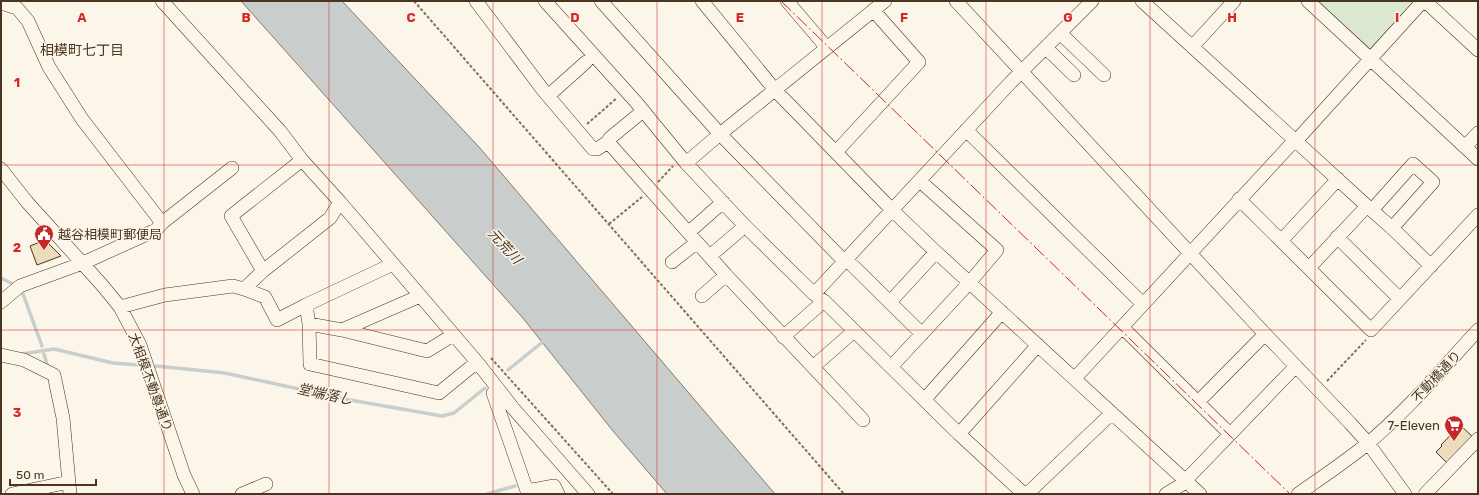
<svg xmlns="http://www.w3.org/2000/svg" width="1479" height="495" font-family="Rubik,'Noto Sans JP',sans-serif">
	<rect width="100%" height="100%" fill="#fbf6e9"/>
	<path fill="#dce7d0" stroke="#887966" d="M1318,1H1414L1370,49Z"/>
	<path fill="#c9cecd" stroke="#887966" d="M241,1H342L479,147L775,494H667L613,431L522,317Z"/>
	<g fill="none" stroke-linecap="round" stroke-linejoin="round">
		<path stroke="#c9cecd" stroke-width="3.5" d="M1,278L13,284
			M23,294L42,346
			M22,354L54,349L113,363L138,365
			M44,354L48,368
			M156,366L225,373L350,400L442,416L454,413L485,388
			M508,370L545,340
			M487,494L515,486"/>
	</g>
	<path fill="#ecdcbc" stroke="#4a3520" d="M45,240L61,256L37,265L30,246Z
		M1460,425L1474,438L1449,465L1436,452L1442,446L1441,445Z"/>
	<g fill="none" stroke-linecap="round" stroke-linejoin="round">
		<defs>
			<path id="minor" d="M162,1L280,131L302,160L340,202L477,362L513,408L588,494
				M476,1L543,90L593,149H597L608,142L726,275L863,420
				M545,1L636,102L686,163L745,226L814,294L824,301L959,434L1024,494
				M601,1L720,134L845,262
				M702,1L775,90L893,211L936,252L1200,494
				M787,1L827,48
				M956,1L1265,334L1350,423L1368,443L1405,494
				M1142,1L1367,206L1392,228L1431,266
				M1308,1L1478,159
				M1425,1L1478,50
				M1,3L17,8L28,21L49,67L82,119L162,223
				M1060,33L1104,75
				M1192,47L1234,1
				M1046,48L1074,75
				M548,96L586,62
				M966,130L1142,303
				M1296,141L1423,1
				M607,143L610,138L637,116
				M1465,147L1478,133
				M836,152L919,62L873,10
				M686,163L720,134L885,1
				M1,169L27,202L102,285L120,307L140,345L184,475L193,494
				M1239,199L1371,330L1478,215
				M1372,210L1413,164L1433,182L1392,228
				M689,232L723,202
				M1337,237L1400,299
				M1281,241L1338,179
				M710,256L745,226
				M847,260L922,334
				M672,262L696,243
				M1309,268L1367,206
				M263,271L231,216L302,160
				M244,289L265,297L277,320L306,305L393,264
				M814,294L1011,82L1092,1
				M702,296L726,275
				M1,302L20,286L83,263L156,230L162,223L232,168
				M890,302L936,252
				M306,305L309,324L342,330L427,351L453,335
				M120,307L165,295L233,286L244,289L263,271L330,218L340,202
				M309,324L310,364L439,393L477,362
				M1122,327L1230,434
				M342,330L420,296
				M783,337L824,301
				M1,355L24,360L54,375L63,418L70,494
				M813,367L854,331
				M891,367L970,282L997,250L920,181
				M1075,378L1295,140
				M497,388L493,393L527,491L554,486L558,494
				M925,399L1002,312
				M1198,402L1265,334
				M959,434L1038,345
				M1185,481L1296,366
				M12,494L69,482
				M242,494L266,484
				M1027,494L1112,413
				M1166,494L1186,482
				M1298,494C1321,478 1345,462 1367,444C1408,410 1442,369 1478,330
				M1425,494L1478,439"/>
		</defs>
		<use href="#minor" stroke="#4a3520" stroke-width="14"/>
		<path stroke="#7f6f5c" stroke-width="2" stroke-dasharray="3 2" stroke-linecap="butt" d="M414,1L844,494
			M587,124L617,98
			M658,182L673,166
			M609,224L642,197
			M491,358L613,494
			M1327,381L1366,340"/>
		<use href="#minor" stroke="#fbf6e9" stroke-width="13"/>
		<path stroke="#c62828" stroke-width="1" stroke-dasharray="14 3 2 3" stroke-linecap="butt" d="M781,1L1290,494"/>
	</g>
	<path fill="none" stroke="#d62828" stroke-width="1" stroke-opacity="0.55" d="M164,1V494M329,1V494M493,1V494M657,1V494M822,1V494M986,1V494M1150,1V494M1315,1V494M1,165H1478M1,330H1478"/>
	<defs>
		<symbol id="civic-pin" viewBox="-11 -11 22 30"><path d="M0 17L-7.5 6A9.5 9.5 0 1 1 7.5 6Z" fill="#c62828" stroke="#fbf6e9"/><path d="M-.6-6.5H3V-4.5H.6V-3L4-1V1h2V6H-6V1h2V-1L-.6-3ZM-1.2 2.5V6h2.4V2.5Z" fill="#fff"/></symbol>
		<symbol id="supermarket-pin" viewBox="-11 -11 22 30"><path d="M0 17L-7.5 6A9.5 9.5 0 1 1 7.5 6Z" fill="#c62828" stroke="#fbf6e9"/><path d="M-6-5.5h2.5l.6 2H6L4.5 2H-2.5L-4.4-4H-6ZM-1.5 3.2a1.3 1.3 0 1 0 .1 0ZM3 3.2a1.3 1.3 0 1 0 .1 0Z" fill="#fff"/></symbol>
	</defs>
	<g fill-rule="evenodd">
		<use href="#civic-pin" x="33" y="223" width="22" height="30"/>
		<use href="#supermarket-pin" x="1443" y="414" width="22" height="30"/>
	</g>
	<g text-anchor="middle" stroke-width="3" stroke-linejoin="round" paint-order="stroke">
		<g font-size="13" fill="#4a3520" stroke="#fbf6e9" text-anchor="start">
			<text x="58" y="239">越谷相模町郵便局</text>
			<text x="1440" y="430" text-anchor="end">7-Eleven</text>
		</g>
		<g font-size="13" fill="#4a3520" stroke="#fbf6e9">
			<text transform="translate(1436 376) rotate(-47)" y="5">不動橋通り</text>
			<text transform="translate(151 382) rotate(70)" y="5">大相模不動尊通り</text>
		</g>
		<g font-size="14" fill="#4a3520" stroke="#fbf6e9">
			<text x="82" y="55">相模町七丁目</text>
		</g>
		<g font-size="14" font-style="italic" fill="#4a3520" stroke="#fbf6e9">
			<text transform="translate(505 246) rotate(48)" y="5">元荒川</text>
			<text transform="translate(325 394) rotate(12)" y="5">堂端落し</text>
		</g>
	</g>
	<g font-size="13" text-anchor="middle" font-weight="bold" fill="#d62828" stroke="#fbf6e9" stroke-width="3" stroke-linejoin="round" paint-order="stroke">
		<text x="82" y="22">A</text>
		<text x="246" y="22">B</text>
		<text x="411" y="22">C</text>
		<text x="575" y="22">D</text>
		<text x="740" y="22">E</text>
		<text x="904" y="22">F</text>
		<text x="1068" y="22">G</text>
		<text x="1232" y="22">H</text>
		<text x="1397" y="22">I</text>
		<text x="17" y="87">1</text>
		<text x="17" y="252">2</text>
		<text x="17" y="417">3</text>
	</g>
	<rect width="1479" height="495" fill="none" stroke="#4a3520" stroke-width="4"/>
	<path d="M10 479v6h86v-6" fill="none" stroke="#4a3520" stroke-width="2"/>
	<text x="16" y="479" font-size="12" fill="#4a3520" stroke="#fbf6e9" stroke-width="3" paint-order="stroke">50 m</text>
</svg>
